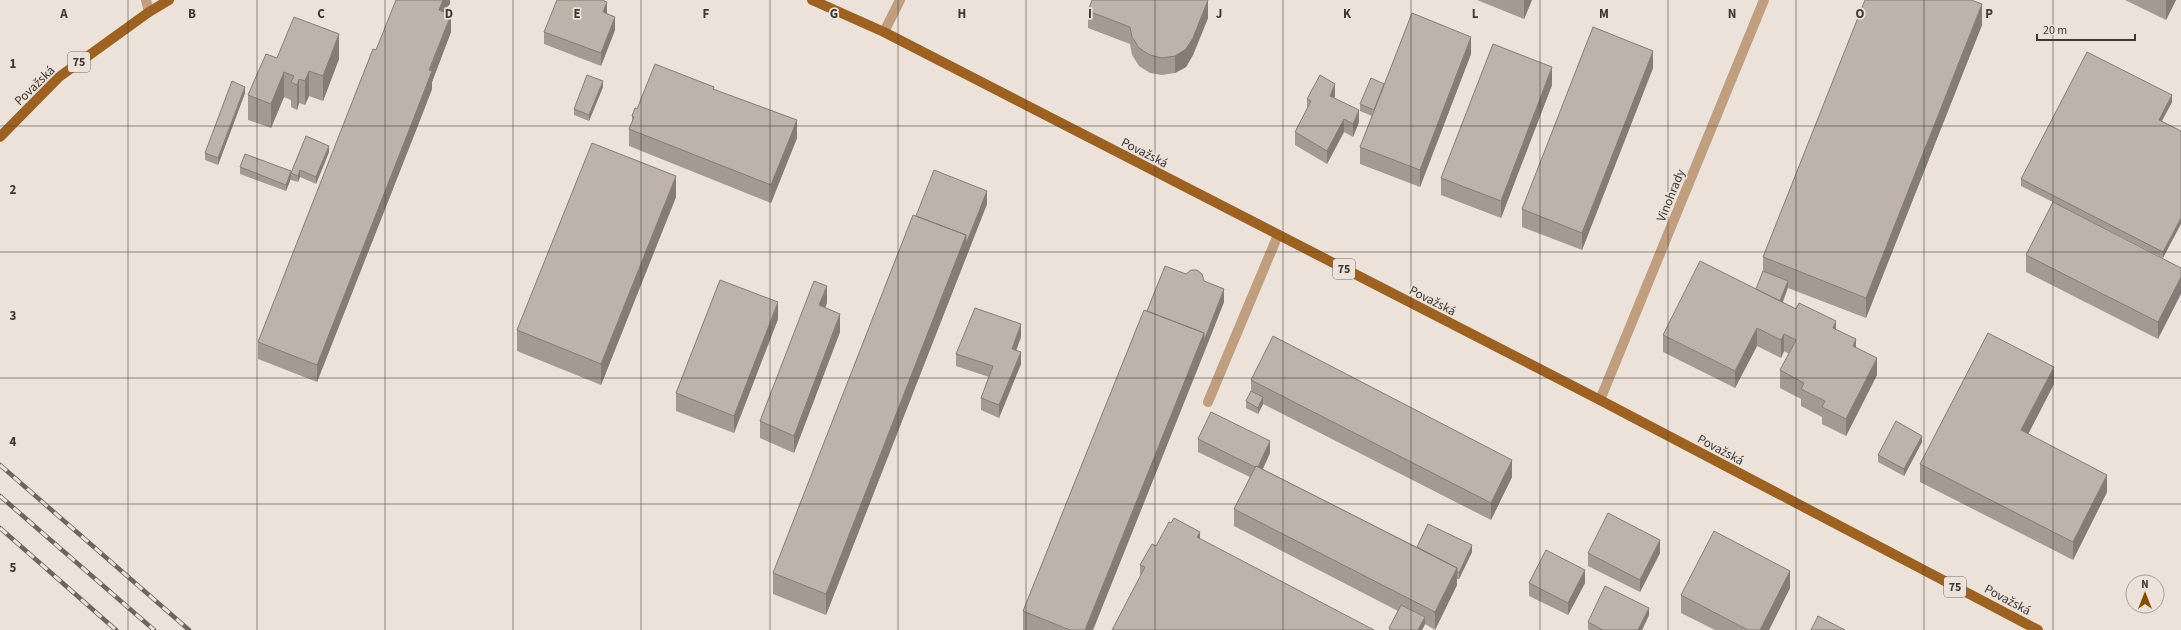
<svg xmlns="http://www.w3.org/2000/svg" width="2181" height="630" font-family="'Source Sans 3',sans-serif">
	<rect width="100%" height="100%" fill="#ede2d9"/>
	<g fill="none" stroke-linecap="round" stroke-linejoin="round">
		<path stroke="#c09e80" stroke-width="10" d="M146,0L149,12
			M1208,402L1278,235"/>
		<path stroke="#c09e80" stroke-width="10" d="M884,32L900,0
			M1600,400L1764,0"/>
		<path stroke="#9d6121" stroke-width="10" d="M812,0L884,32L1600,400L2038,630
			M0,137L59,77L149,12L169,0"/>
		<defs>
			<path id="rail" d="M0,465L189,630
				M0,496L154,630
				M0,528L116,630"/>
		</defs>
		<use href="#rail" stroke="#6c6661" stroke-width="4.5"/>
		<use href="#rail" stroke="#ede2d9" stroke-width="3" stroke-dasharray="9" stroke-linecap="butt"/>
	</g>
	<path fill="#a39a92" d="M450,0V4L446,8L445,13L451,32L432,82V89L422,115L317,382L258,359V342L376,50Z
		M1477,0H1532L1524,19Z
		M2125,0H2176L2166,20Z
		M1088,11L1208,18L1193,55L1186,67L1175,73L1162,75L1150,73L1139,66L1132,55L1130,44L1088,28Z
		M607,14L615,30L601,66L544,44V32Z
		M1982,25L1866,318L1788,288L1783,302L1836,329L1856,347L1877,375L1846,436L1822,424V417L1801,406V399L1780,388V370L1789,354L1784,351L1781,358L1757,346L1735,388L1663,352V335L1756,289L1763,271V257Z
		M1471,54L1420,187L1360,164V147L1372,116L1360,111V104L1384,84Z
		M277,58L339,59L323,101L309,96L305,105L299,103L297,110L291,107V100L284,97L271,128L248,120V95Z
		M1653,68L1582,250L1522,227V209Z
		M1552,85L1501,218L1441,195V178Z
		M603,87L589,121L574,115V109Z
		M714,90L797,138L771,203L629,146V129L632,123V116L637,109Z
		M245,93L218,165L205,160V153Z
		M1335,96L1334,98L1359,122L1353,137L1344,132L1327,164L1295,145V132L1307,109V99Z
		M2172,102L2162,121L2181,131L2163,258L2021,186V179Z
		M329,152L316,184L300,177L298,182L291,180V173Z
		M240,167L291,178L286,191L240,174Z
		M676,197L601,385L517,351V330Z
		M987,204L826,615L773,594V573L916,216Z
		M2026,255L2181,268L2158,339L2026,272Z
		M1224,302L1093,630H1023V611L1147,311Z
		M827,303L825,308L840,332L794,453L760,438V421Z
		M778,319L734,433L676,411V393Z
		M1021,337L1016,350L1021,364L999,418L981,410V398L989,377L956,366V354Z
		M1251,380L1512,477L1491,520L1263,404L1258,414L1246,408V401L1251,392Z
		M2054,384L2028,434L2107,492L2073,560L1920,482V464Z
		M1198,439L1270,453L1263,469L1417,547L1472,552L1459,579H1457V585L1435,630L1425,624L1422,630H1389V628L1398,611L1234,526V509L1250,477L1198,452Z
		M1922,442L1904,476L1878,462V455Z
		M1156,546L1140,576V565Z
		M1588,553H1660L1640,592L1588,566Z
		M1529,583H1585L1568,615L1529,596Z
		M1790,588L1769,630H1715L1681,613V595Z
		M1649,615L1642,630H1589L1588,629V622Z"/>
	<path fill="#847d77" d="M443,0H450V4L446,8V12L439,27V10Z
		M1208,0V18L1193,55L1186,67L1175,73V56Z
		M1524,0H1532L1524,19Z
		M2166,0H2176L2166,20Z
		M607,2V14L603,12Z
		M1982,4V25L1866,318V298Z
		M451,15V32L432,82V89L422,115L317,382V365Z
		M615,17V30L601,66V53Z
		M339,34V59L323,101V76Z
		M1471,37V54L1420,187V170Z
		M1653,51V68L1582,250V233Z
		M1552,67V85L1501,218V201Z
		M309,71V96L305,105V81Z
		M284,72V97L271,128V104Z
		M299,79V103L297,110V85Z
		M603,81V87L589,121V115Z
		M1335,84V96L1330,108V96Z
		M245,87V93L218,165V158Z
		M2172,95V102L2159,126V120Z
		M1359,110V122L1353,137V124Z
		M1344,119V132L1327,164V151Z
		M797,120V138L771,203V185Z
		M329,146V152L316,184V177Z
		M300,170V177L298,182V176Z
		M291,171V178L286,191V185Z
		M676,176V197L601,385V364Z
		M987,191V204L826,615V594L966,235Z
		M2181,218V224L2163,258V252Z
		M2181,277V294L2158,339V322Z
		M1788,281V287L1780,308V301Z
		M827,286V303L819,323V305Z
		M1224,289V302L1204,353V341Z
		M778,302V319L734,433V416Z
		M840,314V332L794,453V436Z
		M1836,321V339L1833,328Z
		M1021,324V337L1012,362V349Z
		M1757,328V346L1735,388V371Z
		M1204,333V353L1093,630H1085Z
		M1784,334V351L1781,358V340Z
		M1856,339V357L1853,346Z
		M1021,352V364L999,418V405Z
		M1877,358V375L1846,436V419Z
		M2054,367V384L2021,448V430Z
		M1263,397V404L1258,414V408Z
		M1922,436V442L1904,476V469Z
		M1270,441V453L1257,481V468Z
		M1512,460V477L1491,520V503Z
		M2107,475V492L2073,560V542Z
		M1200,532V549L1197,537Z
		M1660,540V553L1640,592V580Z
		M1472,545V552L1459,579V573Z
		M1457,568V585L1435,630V612Z
		M1585,570V583L1568,615V603Z
		M1790,571V588L1769,630H1760Z
		M1649,608V615L1642,630H1638Z
		M1425,617V624L1422,630H1418Z"/>
	<path fill="#bdb3aa" stroke="#847d77" d="M396,0H443L439,10L451,15L429,70L432,71L422,97L317,365L258,342L373,49L376,50Z
		M557,0H602L607,2L603,12L615,17L601,53L544,32Z
		M1092,0H1208L1193,38L1186,49L1175,56L1162,58L1150,55L1139,48L1132,37L1130,27L1088,11Z
		M1865,0H1971L1982,4L1866,298L1763,257Z
		M1412,13L1471,37L1420,170L1360,147Z
		M294,17L339,34L323,76L309,71L305,81L299,79L297,85L291,82L294,76L284,72L271,104L248,95L266,54L277,58Z
		M1593,27L1653,51L1582,233L1522,209Z
		M1493,44L1552,67L1501,201L1441,178Z
		M2087,52L2172,95L2159,120L2181,131V218L2163,252L2021,179Z
		M655,64L714,87L713,89L797,120L771,185L629,129L634,117L632,116L635,108L637,109Z
		M587,75L603,81L589,115L574,109Z
		M1320,75L1335,84L1330,96L1359,110L1353,124L1344,119L1327,151L1295,132L1311,101L1307,99Z
		M1371,78L1384,84L1374,110L1360,104Z
		M232,81L245,87L218,158L205,153Z
		M306,136L329,146L316,177L300,170L298,176L291,173Z
		M592,143L676,176L601,364L517,330Z
		M245,154L291,171L286,185L240,167Z
		M934,170L987,191L966,244V235L916,216Z
		M2053,202L2181,268V277L2158,322L2026,255Z
		M913,215L966,235L826,594L773,573Z
		M1700,261L1796,309L1799,303L1836,321L1833,328L1856,339L1853,346L1877,358L1846,419L1822,407L1825,401L1801,389L1804,383L1780,370L1796,340L1784,334L1781,340L1757,328L1735,371L1663,335Z
		M1165,266L1186,274L1191,270H1197L1202,274L1204,281L1224,289L1204,341V333L1147,311Z
		M1763,271L1788,281L1780,301L1756,289Z
		M720,280L778,302L734,416L676,393Z
		M814,281L827,286L819,305L840,314L794,436L760,421Z
		M975,308L1021,324L1012,349L1021,352L999,405L981,398L993,366L956,354Z
		M1144,310L1204,333L1085,630H1070L1023,611Z
		M1988,333L2054,367L2021,430L2107,475L2073,542L1920,464Z
		M1273,336L1512,460L1491,503L1251,380Z
		M1251,391L1263,397L1258,408L1246,401Z
		M1211,412L1270,441L1258,467L1256,466L1255,467L1198,439Z
		M1896,421L1922,436L1904,469L1878,455Z
		M1256,466L1457,568L1435,612L1234,509Z
		M1608,513L1660,540L1640,580L1588,553Z
		M1174,518L1200,532L1197,537L1374,630H1112L1145,567L1140,565L1152,544L1156,546L1169,522L1171,523Z
		M1428,524L1472,545L1459,573L1457,572V568L1417,547Z
		M1714,531L1790,571L1760,630H1748L1681,595Z
		M1546,550L1585,570L1568,603L1529,583Z
		M1605,586L1649,608L1638,630H1603L1588,622Z
		M1401,605L1425,617L1418,630H1392L1389,628Z
		M1818,616L1845,630H1811Z"/>
	<path fill="none" stroke="#3c3834" stroke-width="1" stroke-opacity="0.55" d="M128,0V630M257,0V630M385,0V630M513,0V630M641,0V630M770,0V630M898,0V630M1026,0V630M1155,0V630M1283,0V630M1411,0V630M1540,0V630M1668,0V630M1796,0V630M1924,0V630M2053,0V630M0,126H2181M0,252H2181M0,378H2181M0,504H2181"/>
	<g text-anchor="middle" stroke-width="3.5" stroke-linejoin="round" paint-order="stroke">
		<g fill="#ede2d9" stroke="#716b66" stroke-width="1">
			<rect x="68" y="52" width="22" height="20" rx="3"/>
			<rect x="1333" y="259" width="22" height="20" rx="3"/>
			<rect x="1944" y="577" width="22" height="20" rx="3"/>
		</g>
		<g font-size="12" font-weight="bold" fill="#3c3834">
			<text x="79" y="66">75</text>
			<text x="1344" y="273">75</text>
			<text x="1955" y="591">75</text>
		</g>
		<g font-size="13" fill="#3c3834" stroke="#ede2d9">
			<text transform="translate(34 85) rotate(-44)" y="5">Považská</text>
			<text transform="translate(1145 152) rotate(27)" y="5">Považská</text>
			<text transform="translate(1670 195) rotate(-68)" y="5">Vinohrady</text>
			<text transform="translate(1433 300) rotate(27)" y="5">Považská</text>
			<text transform="translate(1721 449) rotate(28)" y="5">Považská</text>
			<text transform="translate(2008 599) rotate(28)" y="5">Považská</text>
		</g>
	</g>
	<g font-size="13" text-anchor="middle" font-weight="bold" fill="#3c3834" stroke="#ede2d9" stroke-width="3.5" stroke-linejoin="round" paint-order="stroke">
		<text x="64" y="18">A</text>
		<text x="192" y="18">B</text>
		<text x="321" y="18">C</text>
		<text x="449" y="18">D</text>
		<text x="577" y="18">E</text>
		<text x="706" y="18">F</text>
		<text x="834" y="18">G</text>
		<text x="962" y="18">H</text>
		<text x="1090" y="18">I</text>
		<text x="1219" y="18">J</text>
		<text x="1347" y="18">K</text>
		<text x="1475" y="18">L</text>
		<text x="1604" y="18">M</text>
		<text x="1732" y="18">N</text>
		<text x="1860" y="18">O</text>
		<text x="1989" y="18">P</text>
		<text x="13" y="68">1</text>
		<text x="13" y="194">2</text>
		<text x="13" y="320">3</text>
		<text x="13" y="446">4</text>
		<text x="13" y="572">5</text>
	</g>
	<g transform="translate(2145 594)"><circle r="19" fill="#ede2d9" stroke="#a69e97"/>
	<path d="M0-3L7 15L0 10L-7 15Z" fill="#854c00"/>
	<text y="-6" font-size="11" font-weight="bold" text-anchor="middle" fill="#3c3834">N</text>
	</g>
	<path d="M2037 34v6h98v-6" fill="none" stroke="#3c3834" stroke-width="2"/>
	<text x="2043" y="34" font-size="12" fill="#3c3834" stroke="#ede2d9" stroke-width="3" paint-order="stroke">20 m</text>
</svg>
